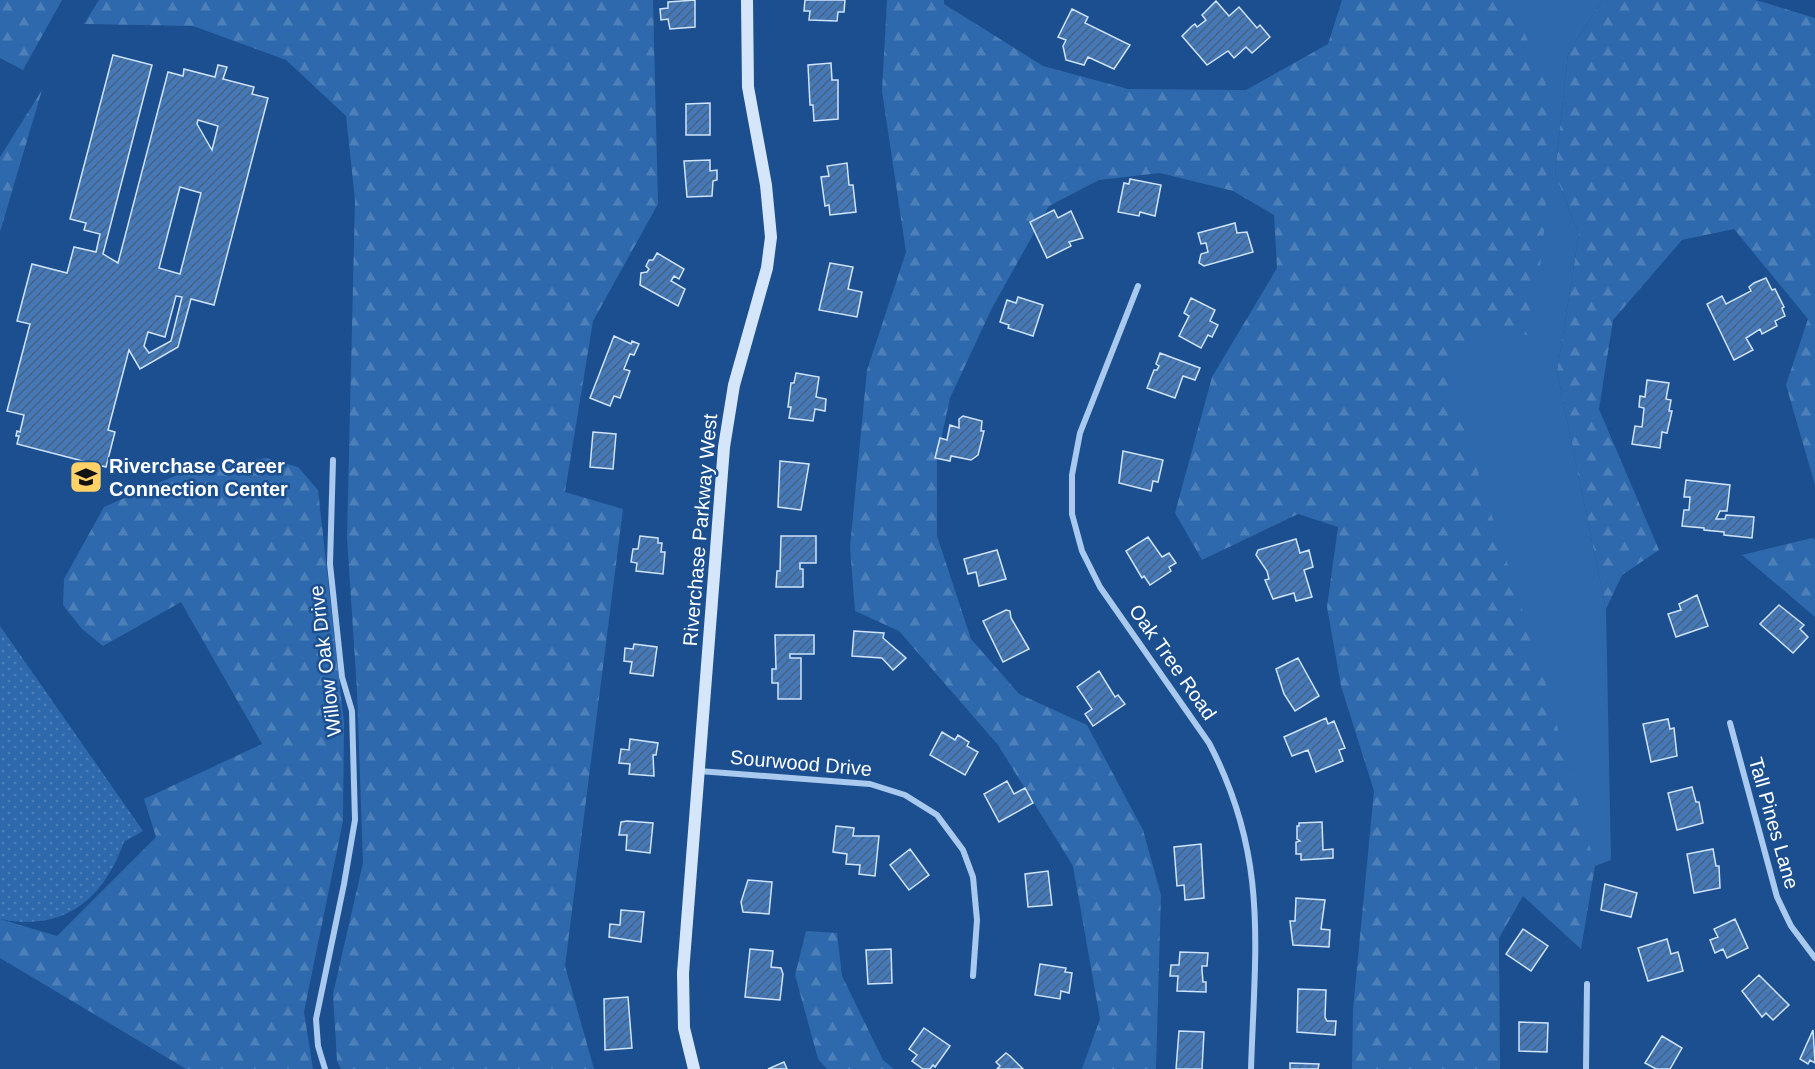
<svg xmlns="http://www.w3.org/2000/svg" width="1815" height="1069" font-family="Helvetica,sans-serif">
	<defs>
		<pattern id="forest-firs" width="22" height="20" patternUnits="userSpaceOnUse" patternTransform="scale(1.5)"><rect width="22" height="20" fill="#2e69ad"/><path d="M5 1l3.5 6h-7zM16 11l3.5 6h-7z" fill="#4d80b9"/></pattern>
		<pattern id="park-dots" width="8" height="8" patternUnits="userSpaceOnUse" patternTransform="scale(1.5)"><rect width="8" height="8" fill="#2e69ad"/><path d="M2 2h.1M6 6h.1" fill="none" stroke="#4d80b9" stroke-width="1.8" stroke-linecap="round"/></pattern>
		<pattern id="building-hatch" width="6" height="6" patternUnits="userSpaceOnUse" patternTransform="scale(1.5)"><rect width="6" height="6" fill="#4478b7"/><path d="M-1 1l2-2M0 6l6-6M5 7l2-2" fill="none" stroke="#486282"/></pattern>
	</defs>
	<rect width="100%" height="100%" fill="#1b4f8f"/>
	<path fill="#2e69ad" d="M1503,0H1602L1568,54L1555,174L1579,234L1557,372L1606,609L1611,860L1595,866L1429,371Z"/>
	<path fill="url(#forest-firs)" d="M0,0H62L23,70L0,58Z
		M99,0H653L658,204L593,321L565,492L623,509L565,966L594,1069H341L337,1061L333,994L363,863L357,691L347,537L355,200L346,116L286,60L193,26L84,24Z
		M887,0H944V4L1043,66L1128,89L1246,90L1328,44L1342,0H1511L1547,87L1546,215L1532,336L1490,328L1465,342L1449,382L1545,681L1595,866L1581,949L1523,896L1499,938L1500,1069H1352L1353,1009L1374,791L1341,686L1327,607L1338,527L1298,514L1202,560L1175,513L1212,377L1277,268L1274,215L1233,191L1160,173L1099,180L1049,206L992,308L950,398L937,458V536L971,639L1019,694L1087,725L1143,830L1161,895L1156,1069H1082L1100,1019L1073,866L998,745L899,631L855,611L850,547L867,370L906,252L882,91Z
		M1602,0H1756L1815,18V485L1786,385L1808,319L1734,229L1682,240L1613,320L1599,409L1659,550L1622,575L1606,609L1557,372L1579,234L1555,174L1568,54Z
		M42,90L0,232V157Z
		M266,458L298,467L318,490L344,723L343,821L304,1012L313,1069H186L0,958V919L57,936L156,837L144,799L262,744L181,602L103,646L82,629L63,605L64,579L104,507L186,471Z
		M1812,538L1815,540V617L1742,555Z
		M806,931L837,933L842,976L883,1060L894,1069H827L818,1059L795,975Z"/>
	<path fill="url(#park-dots)" d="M0,626L143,831L124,842C103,900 64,932 0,919Z"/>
	<path fill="url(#building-hatch)" stroke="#cfe3fa" stroke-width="1.5" fill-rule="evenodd" d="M695,0V27L670,29L668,19L661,20L660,9L668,8V2Z
		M805,0H845L844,12H838L837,21L809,20L810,11H804Z
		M1216,1L1229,16L1239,7L1257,28L1260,25L1270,37L1252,53L1246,47L1234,58L1228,51L1207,65L1182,36L1192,26L1195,24L1197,27L1206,20L1202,15Z
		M1072,9L1088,17L1085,23L1130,45L1114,69L1088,57L1084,65L1066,60L1063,46L1066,40L1058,37Z
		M113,55L152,65L103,254L118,263L168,72L183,76L184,69L215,77L218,65L227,67L223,79L254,87L252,94L268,98L214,305L191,299L178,347L140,369L129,350L108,430L115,432L106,467L17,444L19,436H16L17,431L20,432L24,415L7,411L30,324L17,321L32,264L67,273L74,247L96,252L100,234L84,230L86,223L70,219ZM198,120L218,126L212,150L197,124ZM180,187L201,193L180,274L159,268ZM176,296L182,297L171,341L149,353L144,346L148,332L165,337Z
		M831,63L832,80H838V119L814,121L813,105H810L808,65Z
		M710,103V135H686V104Z
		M710,160V171L717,170V180L713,181L712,196L687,197L684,161Z
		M847,163L849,185H853L856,212L830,215L829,205L825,206L821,177L829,176L827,166Z
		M1130,179L1161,185L1155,216L1140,212L1139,216L1118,212L1124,183L1129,184Z
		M1054,210L1058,218L1071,211L1083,238L1069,242L1071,246L1047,258L1030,222Z
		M1235,223L1237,233L1247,232L1253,252L1204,266L1199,263L1201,254L1208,252L1206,243L1201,244L1198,233Z
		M657,253L684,269L679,279L674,276L671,281L685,289L678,306L640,285L641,273L647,272L649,269L646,266L649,260H653Z
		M830,263L853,267L848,289L862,292L857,317L819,310Z
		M1766,278L1772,290L1775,289L1784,307L1782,308L1785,316L1775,321L1777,326L1762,334L1760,329L1746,338L1753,350L1734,360L1707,304L1722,296L1726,304L1751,291L1749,287L1754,283Z
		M1018,297L1043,305L1033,336L1008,328L1009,325L1000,322L1007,300L1016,303Z
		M1191,298L1215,310L1210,321L1218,325L1212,337L1208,335L1201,348L1179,336L1189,316L1184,313Z
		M614,336L631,344L632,341L639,344L634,355L630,354L624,369L630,371L620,398L614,396L610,406L590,398Z
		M1160,353L1200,368L1195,380L1183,376L1175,398L1147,388L1154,370H1157L1159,366L1156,364Z
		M796,373L819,377L816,397L826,399L825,411L815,409L813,421L789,418L791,407H788L791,383H794Z
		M1647,380L1669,383L1666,399L1671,400L1669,411H1672L1667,433L1662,432L1660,448L1632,444L1635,426L1642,427L1644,408L1639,407L1640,396L1645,397Z
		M963,416L982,421L981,431H984L978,455L971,460L951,456L950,461L935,458L940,438L947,440L950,425L959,428V419Z
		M593,432L616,434L613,469L590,467Z
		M1123,451L1163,460L1158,482L1153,481L1151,491L1119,483Z
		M780,461L809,464L801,510L778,507Z
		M1686,480L1730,485L1727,511H1720L1716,519H1725L1726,515L1754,517L1752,538L1724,535V532L1704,530V528L1682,526L1684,510H1689L1690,497H1684Z
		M640,536L658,538V543H662L661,552H665L663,574L636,571L637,563L631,562L633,549H638Z
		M781,536H816V563H800V569H803V587H776L777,571H780Z
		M1148,537L1162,557L1169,553L1176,563L1169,567L1171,571L1150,585L1144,576L1142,578L1126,551Z
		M1296,539L1300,553L1309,550L1313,567L1304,570L1312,597L1296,601L1294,593L1273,599L1265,580L1269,579L1267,571L1256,555L1258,550Z
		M997,550L1006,579L979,586L976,572L968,574L964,559Z
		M1697,595L1708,626L1676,637L1668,614L1681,610L1679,604Z
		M1779,605L1804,625L1800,629L1808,637L1793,653L1760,624Z
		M1006,610L1010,611L1011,618L1029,649L1003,662L983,621Z
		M854,631L884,633L883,638L906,658L893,670L882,658L852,656Z
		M775,635H814V654H790V658H801V699H778V683H772V669H776Z
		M634,644L657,647L653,676L630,673L632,662L624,661L625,648L633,649Z
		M1298,658L1319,696L1295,711L1284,694L1276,669Z
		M1099,671L1115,697L1118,695L1125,704L1093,726L1085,714L1092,709L1077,687Z
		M1326,718L1328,724L1334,721L1345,748L1339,750L1343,761L1316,772L1308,750L1292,756L1284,737Z
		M1668,719L1670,729L1674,728L1677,756L1651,762L1643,724Z
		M942,732L955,740L958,735L969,742L967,746L978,752L965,775L930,755Z
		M630,739L658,743L656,755H653L654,776L629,774L630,764L619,763L621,749L629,750Z
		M1007,781L1014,794L1025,788L1033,803L999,822L984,794Z
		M1692,787L1696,802H1699L1703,823L1677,830L1668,793Z
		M627,821L653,823L650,853L626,850L627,835H619L621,822Z
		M1322,822L1323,850L1333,849V858L1301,860V854H1296V842L1300,841L1297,839V826H1299V823Z
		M836,826L854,828L853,836H879L875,876L859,874L860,865L846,864L847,854L833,852Z
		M1201,844L1204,898L1185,900L1184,885L1177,886L1174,847Z
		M910,849L929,875L909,890L890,865Z
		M1713,849L1716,866H1719L1720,888L1694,893L1687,854Z
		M1048,871L1052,905L1028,907L1025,874Z
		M748,880L772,882L769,914L743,912L741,902Z
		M1605,884L1637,893L1631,917L1601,910Z
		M1296,898L1325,900L1321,929L1330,930L1329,947L1293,945L1290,921H1295Z
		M621,910L644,912L641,942L609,937L610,924L620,925Z
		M1735,919L1748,948L1727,958L1723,949L1715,953L1710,940L1718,937L1714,929Z
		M1523,929L1548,946L1531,971L1506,954Z
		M1667,939L1671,954L1678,952L1683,971L1648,981L1638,948Z
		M750,949L773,951L771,967L781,968L783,974L780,1000L745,997Z
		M891,949L892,983L868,984L866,950Z
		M1180,952L1208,953L1207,966H1202V970L1203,982H1206V992L1177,991L1178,976H1170L1171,965H1179Z
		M1040,964L1066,968L1065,972L1072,973L1069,993L1061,991L1060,999L1035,995Z
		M1759,975L1789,1005L1773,1020L1766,1013L1762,1017L1742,991Z
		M1298,989L1326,990L1325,1017L1327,1021H1336L1335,1035L1297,1032Z
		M628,997L632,1048L605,1050L604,999Z
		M1519,1022L1548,1023L1547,1052L1519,1051Z
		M924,1028L950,1046L935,1067L933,1065L930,1069H923L912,1061L917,1055L909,1049Z
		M1813,1030L1815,1063L1810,1060L1808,1064L1800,1059Z
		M1179,1031L1204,1032L1202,1069H1176Z
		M1662,1036L1682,1048L1670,1069H1656L1645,1063Z
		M1006,1053L1010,1056L1023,1069H997L1000,1066L996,1062Z
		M784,1062L787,1069H768Z
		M1290,1063L1319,1064L1318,1069H1290Z"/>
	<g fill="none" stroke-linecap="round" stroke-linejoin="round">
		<path stroke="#a9c9ee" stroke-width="6" d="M1138,286L1080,433L1072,475V514L1082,551L1100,587L1209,743C1269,857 1255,946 1251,1069
			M1730,723L1777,897L1791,926L1815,958
			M699,771L870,784L905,795L937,815L963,850L973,877L977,920L973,976
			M325,1069L318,1046L316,1019L344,884L355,820L352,711L342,677L330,564L333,460
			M1586,1069L1587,984"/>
		<path stroke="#d6e6fa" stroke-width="12" d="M694,1069L684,1028L683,973L724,447L734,385L767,268L771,237L766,185L748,87L747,0"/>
	</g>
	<defs>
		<symbol id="school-square" viewBox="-11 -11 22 22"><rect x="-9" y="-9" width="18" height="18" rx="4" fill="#ffd166" stroke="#1b4f8f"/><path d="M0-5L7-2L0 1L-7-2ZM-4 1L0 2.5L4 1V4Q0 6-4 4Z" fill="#111"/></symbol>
	</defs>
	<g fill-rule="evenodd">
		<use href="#school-square" x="67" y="458" width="38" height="38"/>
	</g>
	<g text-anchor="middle" stroke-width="5" stroke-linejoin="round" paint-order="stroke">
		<g font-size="20" font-weight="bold" fill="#fff" stroke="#1b4f8f" text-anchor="start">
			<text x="109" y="473">Riverchase Career<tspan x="109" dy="23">Connection Center</tspan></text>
		</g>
		<g font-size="20" fill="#fff" stroke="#1b4f8f">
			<text transform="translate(700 530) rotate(-85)" y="7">Riverchase Parkway West</text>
			<text transform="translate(325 661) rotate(-97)" y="7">Willow Oak Drive</text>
			<text transform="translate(1173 662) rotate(55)" y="7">Oak Tree Road</text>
			<text transform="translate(801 763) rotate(5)" y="7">Sourwood Drive</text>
			<text transform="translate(1774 823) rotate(74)" y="7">Tall Pines Lane</text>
		</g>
	</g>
</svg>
